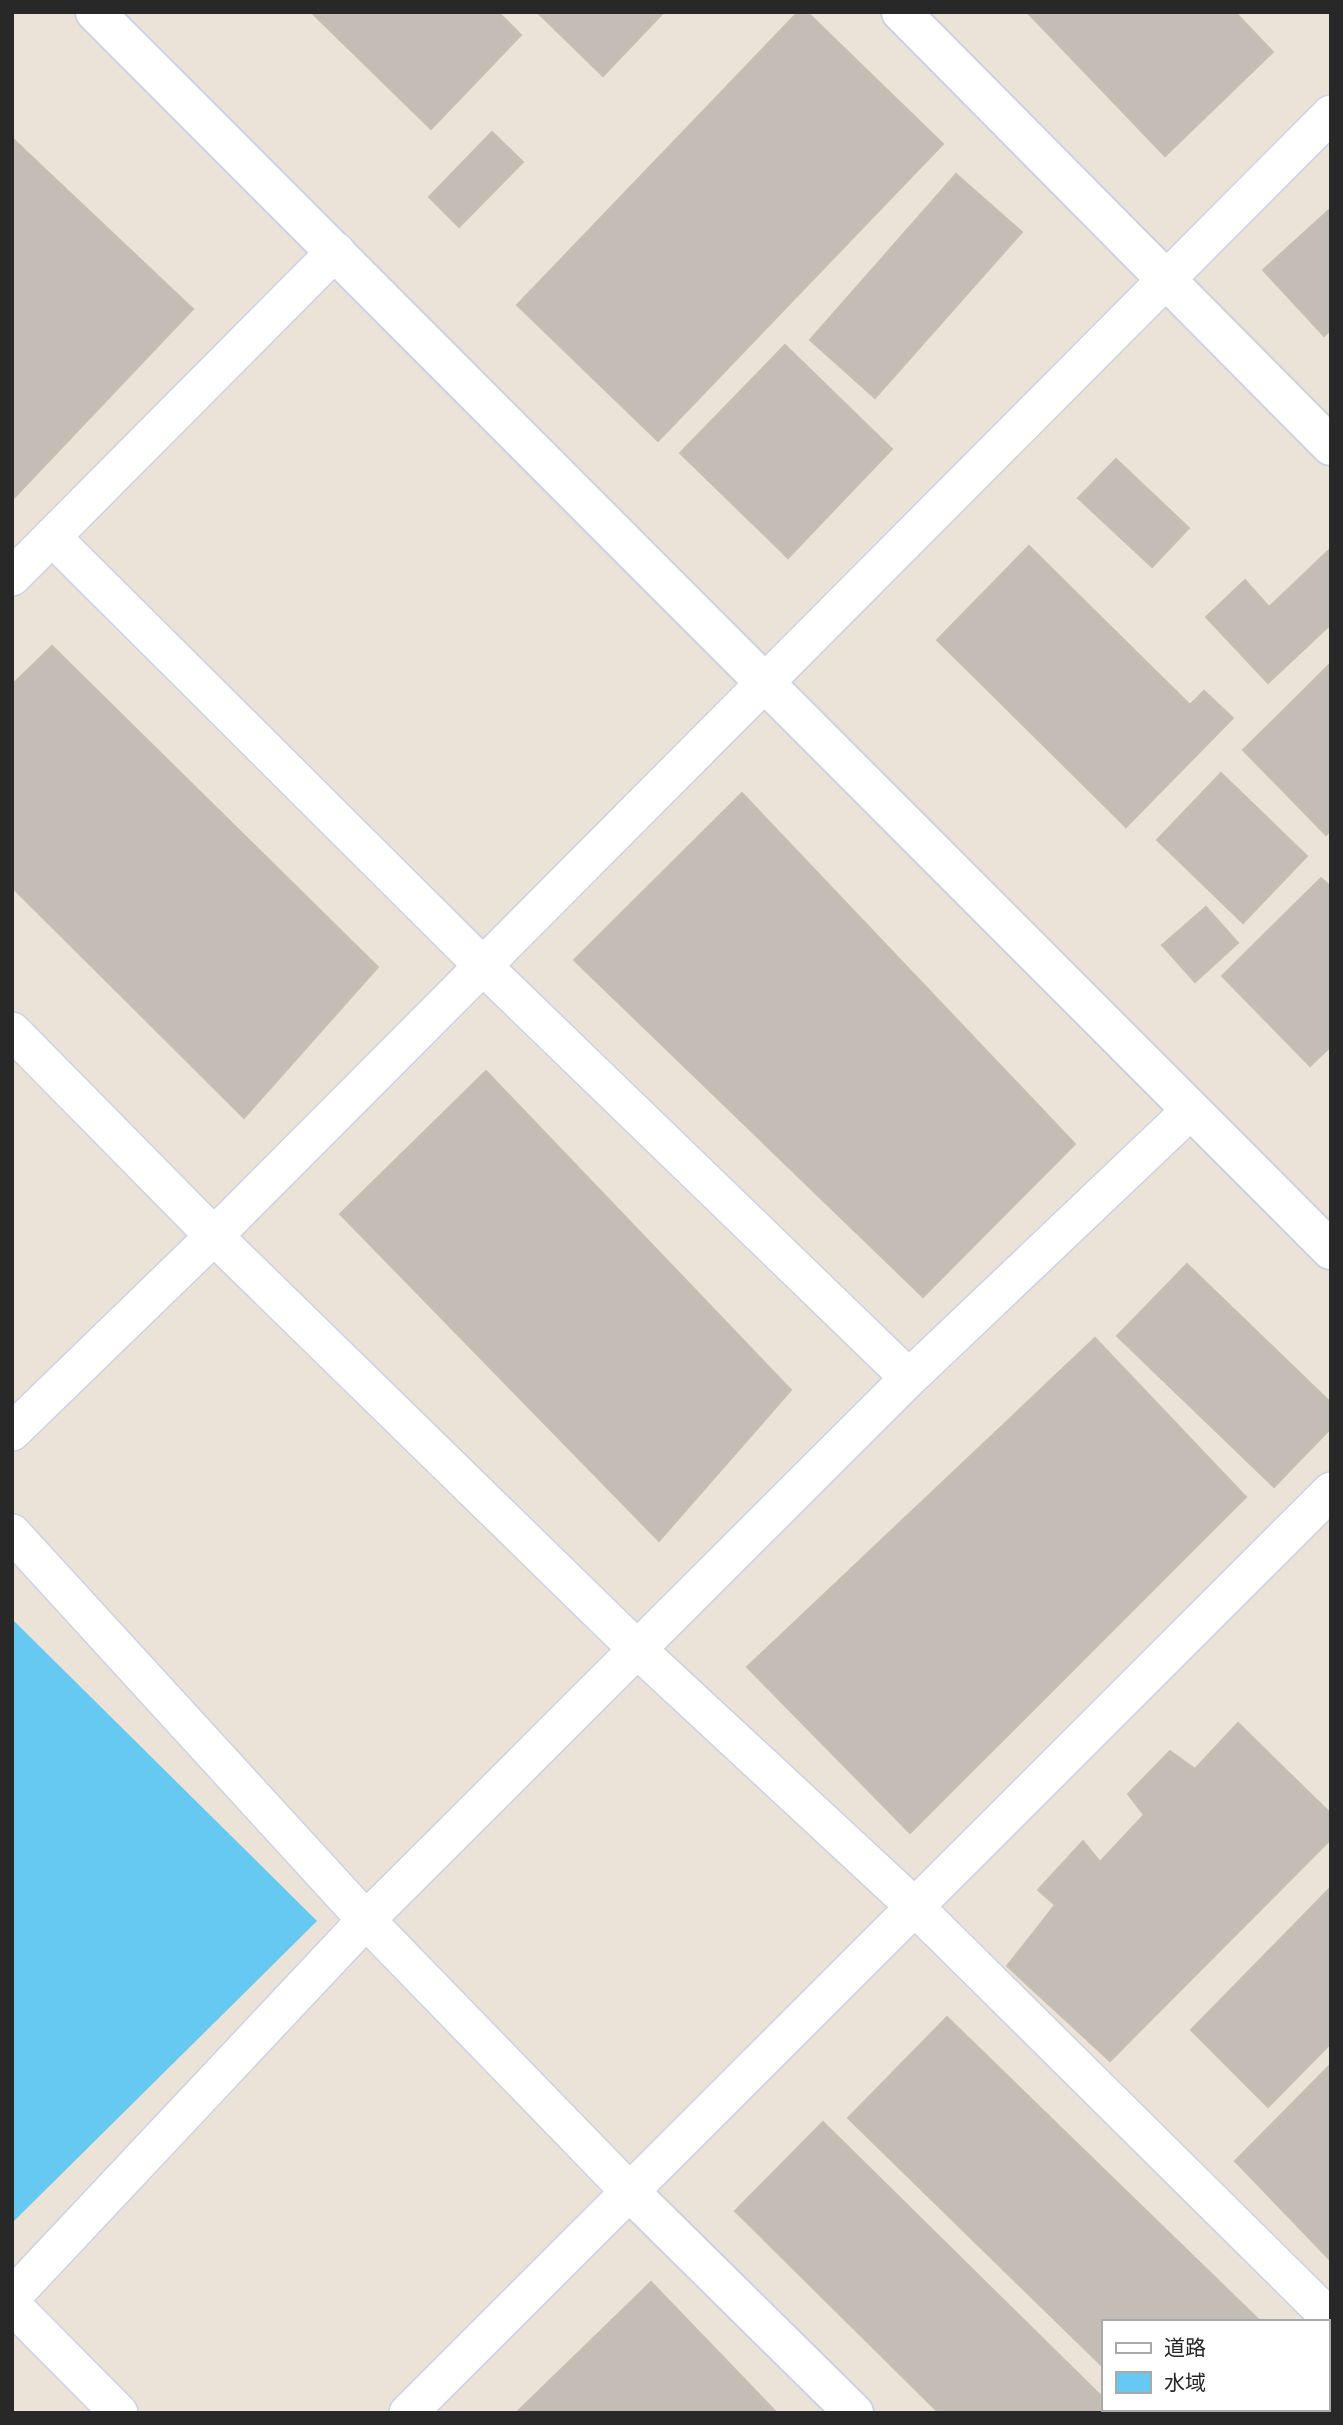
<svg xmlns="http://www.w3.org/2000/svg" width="1343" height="2425" font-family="Quicksand,'Noto Sans JP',sans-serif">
	<rect width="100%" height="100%" fill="#ebe3d8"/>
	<path fill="#66c9f2" d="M12,1619L317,1921L12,2223Z"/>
	<path fill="#c3bdb5" stroke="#c6bfb2" stroke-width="2" d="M311,12H498L521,35L431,129Z
		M537,12H664L603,76Z
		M798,12H807L943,144L658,441L517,305Z
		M1027,12H1235L1273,52L1165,156Z
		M492,132L523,162L459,227L429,197Z
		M12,138L193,309L12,500Z
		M956,174L1022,232L875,398L810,340Z
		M1331,208V329L1324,336L1263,270Z
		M785,345L892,449L788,558L680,453Z
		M1116,459L1189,528L1152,567L1078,498Z
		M1029,546L1190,705L1204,691L1233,718L1126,827L937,640Z
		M1331,548V624L1268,683L1206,617L1245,580L1269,607Z
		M52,646L378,967L244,1118L12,887V685Z
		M1331,663V830L1326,835L1243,750Z
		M1221,773L1307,856L1243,923L1157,840Z
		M742,793L1075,1144L923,1297L574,960Z
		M1321,878L1331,887V1046L1310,1066L1222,976Z
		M1206,907L1238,943L1195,982L1162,945Z
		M486,1071L791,1390L659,1541L340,1214Z
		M1187,1264L1331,1403V1428L1274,1487L1117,1336Z
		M1095,1338L1246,1497L910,1833L747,1667Z
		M1238,1723L1331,1814V1839L1110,2061L1007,1966L1055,1905L1038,1890L1083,1841L1100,1862L1144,1815L1128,1794L1170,1751L1195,1769Z
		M1331,1887V2043L1268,2107L1191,2030Z
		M947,2017L1261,2322H1103V2367L848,2118Z
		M1331,2064V2261L1235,2161Z
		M823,2122L1103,2398V2409H1115L1118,2413H939L735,2211Z
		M651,2282L777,2413H516Z
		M1327,2387L1331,2390V2413H1151L1147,2409H1327Z"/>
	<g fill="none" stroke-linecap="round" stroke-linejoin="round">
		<defs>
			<path id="street" d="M52,537L483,966L909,1378
				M12,577L336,251
				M12,1031L214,1236L638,1650L914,1906L1331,2319
				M12,1432L214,1236L1331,114
				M12,1533L366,1920L630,2192
				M12,2297L366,1920L909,1378L1191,1110
				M12,2305L119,2413
				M408,2413L1331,1491"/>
			<path id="secondary" d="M95,12L1331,1250
				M901,12L1331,446
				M630,2192L854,2413"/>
		</defs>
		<use href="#street" stroke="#ced1e2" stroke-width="40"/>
		<use href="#secondary" stroke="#ced1e2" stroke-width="42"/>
		<use href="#street" stroke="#fff" stroke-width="37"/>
		<use href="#secondary" stroke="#fff" stroke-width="38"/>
	</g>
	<rect width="1343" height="2425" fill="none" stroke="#282828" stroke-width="28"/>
	<rect x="1102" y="2320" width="228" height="91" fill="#ffffff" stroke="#a9a9a9" stroke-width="2"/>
	<rect x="1116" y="2343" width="35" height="10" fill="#ffffff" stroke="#a9a9a9" stroke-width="2"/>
	<text x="1164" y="2355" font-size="21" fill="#282828">道路</text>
	<rect x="1116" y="2372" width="35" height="21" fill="#66c9f2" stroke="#a9a9a9" stroke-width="2"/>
	<text x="1164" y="2390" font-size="21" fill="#282828">水域</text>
</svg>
